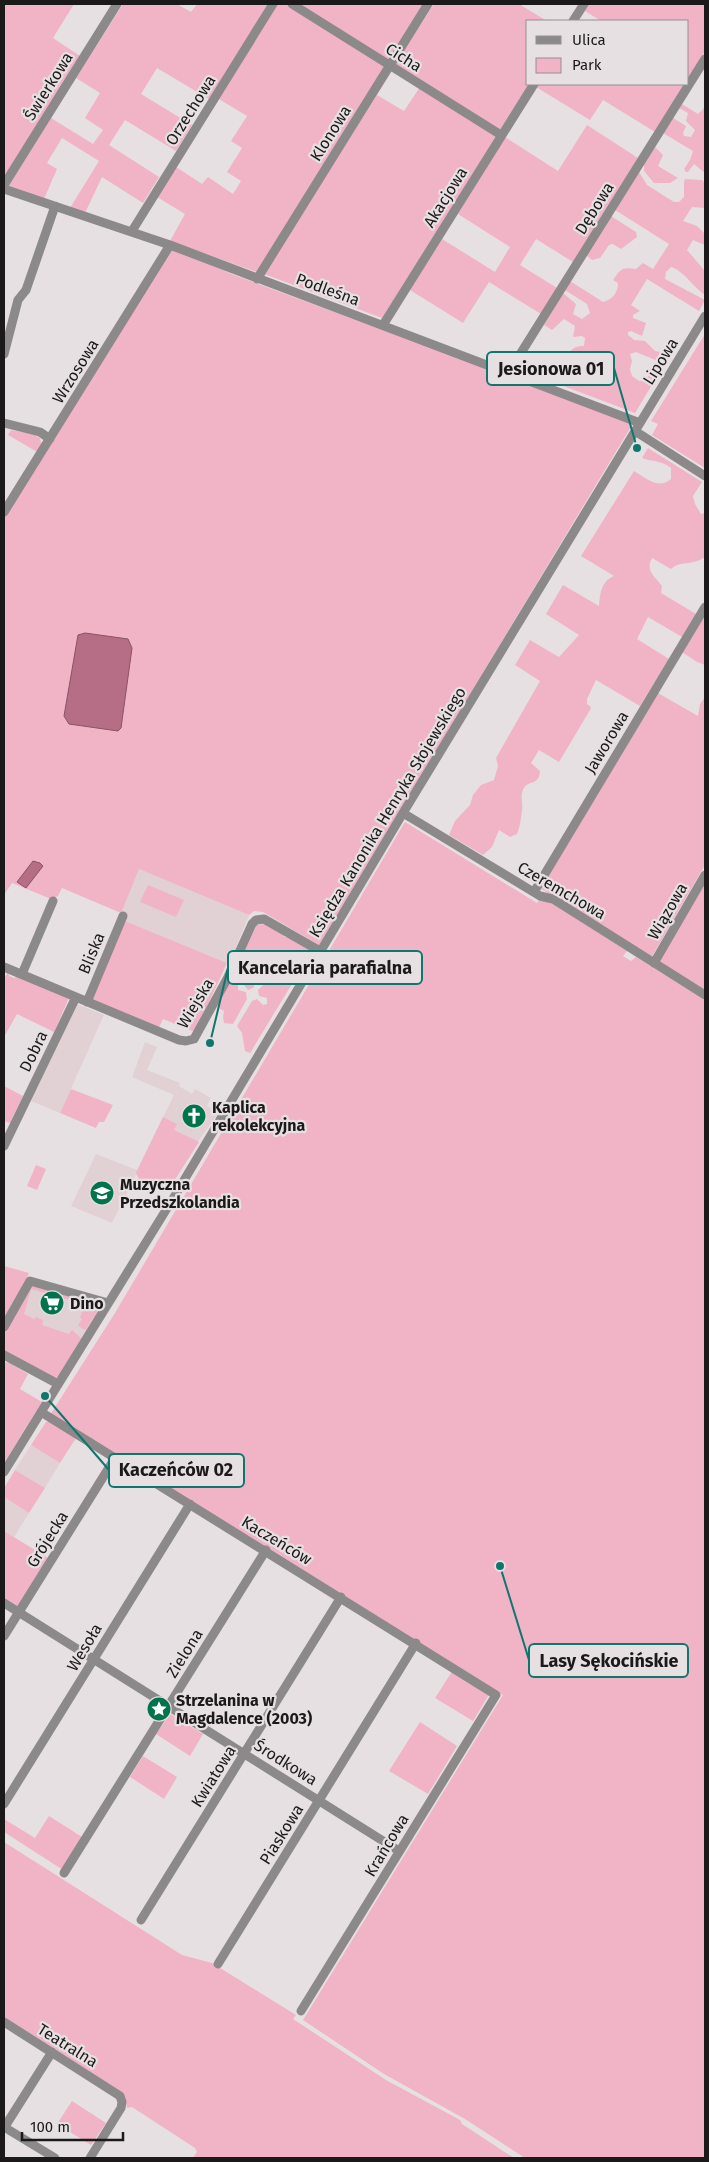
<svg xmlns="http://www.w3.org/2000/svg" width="709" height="2162" font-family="'Fira Sans',sans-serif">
	<rect width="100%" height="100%" fill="#e7e0e2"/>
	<path fill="#e1d1d5" d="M139,869L249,915L230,962L227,963L125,921L120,914Z
		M77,1004L104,1015L60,1113L31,1101Z
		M145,1042L157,1047L147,1070L180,1083L179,1086L192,1094L195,1089L211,1098L207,1106L219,1112L192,1150L169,1189L165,1190L139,1179L136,1174L112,1223L71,1206L96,1154L137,1170L174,1095L132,1077Z
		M29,1286L104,1305L56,1378L4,1332Z
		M31,1445L60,1463L45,1488L15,1470Z
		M4,1497L29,1513L14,1537L4,1531Z"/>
	<path fill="#f1b3c6" d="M4,4H74L53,38L80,56L4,179Z
		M123,4H177L191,12L197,4H268L209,99L157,68L141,94L192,125L176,151L125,120L109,145L159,177L143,203L102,177L85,213L70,208L99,161L62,138L47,163L57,169L44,199L8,187L51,118L93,144L103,130L85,118L100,93L76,78Z
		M278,4H288L385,66L257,272L170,241L185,214L157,197L176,167L202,184L208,177L233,194L241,181L227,172L242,148L231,141L247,116L219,99Z
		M295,4H424L388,61Z
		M434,4H519L547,21H528L529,84L499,131L394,66Z
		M589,4H705V51L688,79V21H601L585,11Z
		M539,84H685L655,132L603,100L590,120L536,87Z
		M420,87L498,135L382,318L264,274L377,95L404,111Z
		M682,104L698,114L705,107V173L694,164L688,172H686L684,169L690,160L693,151L663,133L673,118L686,126L683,133L684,136L691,137L695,130L686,121L688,113L679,108Z
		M587,125L638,158L573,262L536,239L520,265L557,288L541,314L489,282L463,323L410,290L442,239L495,272L510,247L458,214L505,137L558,171Z
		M655,147L663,155L658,166L678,178L670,183H654L644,171V164Z
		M639,172L647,185L674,202H679L684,197V182L685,179L702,180L705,183V208L692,207L683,221L697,226L705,234V245L693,240L687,250L705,271V295C694,288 683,270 671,267L666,272L665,279L705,300L699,311L647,279L631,305L640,311L633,315V318L646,323L642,336L631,331L628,332V335L634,340L645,341L655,351L665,353L670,356L665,364L636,352L630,354L632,361L630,369L632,376L639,381H644L654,369L661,370L635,413L553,382L569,361L570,358L567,356C572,348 575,346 584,346L585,338L582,336L573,337L575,326L564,319L552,330L544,325L563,293L576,304L573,314L582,319L590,313L587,304L565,290L570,281L603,302C612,300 618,293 618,283L613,280C621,268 623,267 636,269L643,263L653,269L669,244L615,210Z
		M611,216L636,232L637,237L621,249L613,244L609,245L600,258L592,260L586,255Z
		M172,247L234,275L616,416L632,425L319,945L263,912L254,911L249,915L139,869L121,913L62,888L58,896L51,899L12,883L4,895V516Z
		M705,334V468L652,435L658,424L651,421Z
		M11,430L33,434L40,438L42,447L39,453L8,435Z
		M648,448L702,482L693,496L695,504L701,514L705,513V559L703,558C692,566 681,560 671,569L652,558C645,571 655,576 662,586L661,593L696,614L682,637L648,617L637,639L669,659L640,706L596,680L587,699V704L591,707L590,710L559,762L539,750L531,763L540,771C539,787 527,779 523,790C520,797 523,804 522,810C521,818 520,827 517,834L510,837L499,830L492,847L483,855L449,835L455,821L470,805L473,795L481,785L494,780L498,766L496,758L540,681L515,665L530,640L559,657L579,635L546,614L563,585L599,606C600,594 601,581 614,576L581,556L634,471C646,478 658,490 671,479V468C662,460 652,462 642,458Z
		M703,617L705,619V665L697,662L682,652Z
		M658,693L698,716L700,704L705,697V865L651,958L540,888Z
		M405,822L537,903L540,898L547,900L627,951L623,956L631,961L636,957L705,1000V2158H525L465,2119L384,2074L303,2020L503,1695L50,1415L115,1313Z
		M705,881V992L658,963Z
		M148,885L184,900L176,917L140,902Z
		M125,921L227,963L195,1032L163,1019L158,1029L92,1001Z
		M265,924L283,934L284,937H289L312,951L250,1053L245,1051L242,1033L237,1026L252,1001L257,999L263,1005L267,1004V998L259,996L258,990L263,985V980L257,979L253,988L248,990L243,984L238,985V990L246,992L247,999L233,1024L224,1023L223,1017L224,1011L217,1007L257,925Z
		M8,972L9,976L14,978L18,976L69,998L54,1032L17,1014L4,1037V979Z
		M4,1086L23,1096L10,1123L4,1121Z
		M71,1089L113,1105L104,1122H99L96,1128L60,1113Z
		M163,1117L177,1124L174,1130L199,1142L169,1189L165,1190L139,1179L136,1173Z
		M36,1165L46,1169L37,1190L27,1186Z
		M4,1266L29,1273L27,1277L28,1280L4,1325Z
		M32,1284L104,1305L95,1319L93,1318L86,1330L81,1328L78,1325L82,1319L80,1318L84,1304L31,1289L24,1314L34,1319L36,1317L43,1320L42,1325L69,1334L72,1330L82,1339L59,1377L53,1378L4,1351V1332L29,1286Z
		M4,1362L10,1363L28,1374L20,1389L42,1402L4,1463Z
		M49,1421L76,1438L60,1463L31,1445L46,1422Z
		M15,1470L45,1488L29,1513L4,1497V1488Z
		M4,1531L48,1558L17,1608L4,1600Z
		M453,1670L490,1693L473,1721L435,1698Z
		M170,1714L203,1734L190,1756L156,1734Z
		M420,1722L457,1746L428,1794L389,1771Z
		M143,1756L177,1777L164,1799L130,1777Z
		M49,1816L82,1837L63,1870L4,1832V1819L35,1838Z
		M4,1842L182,1955L212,1963L296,2015L293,2019L386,2080L460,2120L462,2124L514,2158H193L197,2152L195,2148L132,2107L127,2108L125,2096L4,2019Z
		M72,2101L106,2123L91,2145L57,2124Z"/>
	<path fill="#b56e86" stroke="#875465" d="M85,633L128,639L132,648L121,728L118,731L69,724L64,716L78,635Z
		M33,861L40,863L43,866L26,888L17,882Z"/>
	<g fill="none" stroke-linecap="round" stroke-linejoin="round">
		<path stroke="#8c898a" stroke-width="9" d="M292,4L501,135
			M573,21L584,4
			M4,185L117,4
			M4,189L170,245L640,423
			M132,231L273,4
			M257,279L428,4
			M383,325L534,84
			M4,354L18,300L26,290L55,206
			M509,372L705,59
			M4,423L40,432L50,439
			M635,431L705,476
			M4,512L170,245
			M403,813L540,896L553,899L705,995
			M534,892L705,607
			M654,963L705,875
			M4,967L179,1040L186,1041L194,1039L227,979L252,924L256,920L264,919L320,951
			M22,974L53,901
			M87,1002L123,916
			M4,1146L76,997
			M4,1327L30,1281L108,1303
			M4,1355L58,1384
			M41,1412L496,1695L301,2011
			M4,1472L174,1197L403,813L705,316
			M4,1603L399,1851
			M4,1636L115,1458
			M4,1804L190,1504
			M64,1873L266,1550
			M141,1920L341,1597
			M218,1964L416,1643
			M4,2022L120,2096L122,2102L121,2108L90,2158
			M4,2127L55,2158
			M4,2128L52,2052"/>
	</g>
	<defs>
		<symbol id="church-disc" viewBox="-11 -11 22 22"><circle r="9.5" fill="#01734d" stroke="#e7e0e2"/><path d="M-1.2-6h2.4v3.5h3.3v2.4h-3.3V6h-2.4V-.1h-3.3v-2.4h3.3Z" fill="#fff"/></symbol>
		<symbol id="school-disc" viewBox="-11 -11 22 22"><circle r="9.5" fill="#01734d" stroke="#e7e0e2"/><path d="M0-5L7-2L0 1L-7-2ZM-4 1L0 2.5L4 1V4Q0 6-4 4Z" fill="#fff"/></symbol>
		<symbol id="supermarket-disc" viewBox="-11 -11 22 22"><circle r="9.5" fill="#01734d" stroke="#e7e0e2"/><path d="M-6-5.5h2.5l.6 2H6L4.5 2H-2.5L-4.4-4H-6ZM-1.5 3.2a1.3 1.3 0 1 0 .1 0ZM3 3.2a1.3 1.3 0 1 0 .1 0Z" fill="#fff"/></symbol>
		<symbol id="sight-disc" viewBox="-11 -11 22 22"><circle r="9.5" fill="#01734d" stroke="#e7e0e2"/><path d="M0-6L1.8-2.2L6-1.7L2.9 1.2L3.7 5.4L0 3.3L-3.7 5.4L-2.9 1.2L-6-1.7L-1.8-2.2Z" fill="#fff"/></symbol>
	</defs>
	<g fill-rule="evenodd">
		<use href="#church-disc" x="180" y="1102" width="28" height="28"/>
		<use href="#school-disc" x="88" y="1179" width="28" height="28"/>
		<use href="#supermarket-disc" x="38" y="1289" width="28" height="28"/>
		<use href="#sight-disc" x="145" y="1695" width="28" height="28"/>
	</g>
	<g text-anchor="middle" stroke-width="4.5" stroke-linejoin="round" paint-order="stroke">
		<g font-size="16" fill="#1b1919" stroke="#e7e0e2">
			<text transform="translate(404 57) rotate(32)" y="6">Cicha</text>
			<text transform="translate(48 86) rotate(-58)" y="6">Świerkowa</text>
			<text transform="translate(190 110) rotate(-58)" y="6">Orzechowa</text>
			<text transform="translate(330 133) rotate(-58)" y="6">Klonowa</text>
			<text transform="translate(445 197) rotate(-58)" y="6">Akacjowa</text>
			<text transform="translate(594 208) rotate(-58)" y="6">Dębowa</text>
			<text transform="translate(328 289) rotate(20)" y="6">Podleśna</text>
			<text transform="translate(660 361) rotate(-58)" y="6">Lipowa</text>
			<text transform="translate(75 371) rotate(-58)" y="6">Wrzosowa</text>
			<text transform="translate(606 742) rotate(-59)" y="6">Jaworowa</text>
			<text transform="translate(387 812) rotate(-59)" y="6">Księdza Kanonika Henryka Słojewskiego</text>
			<text transform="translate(562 890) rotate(30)" y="6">Czeremchowa</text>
			<text transform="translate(667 911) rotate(-60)" y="6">Wiązowa</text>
			<text transform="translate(91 953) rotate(-67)" y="6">Bliska</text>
			<text transform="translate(195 1003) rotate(-59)" y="6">Wiejska</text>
			<text transform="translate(33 1051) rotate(-64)" y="6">Dobra</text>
			<text transform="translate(47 1539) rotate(-58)" y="6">Grójecka</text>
			<text transform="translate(277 1540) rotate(31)" y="6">Kaczeńców</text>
			<text transform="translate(84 1647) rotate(-59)" y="6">Wesoła</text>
			<text transform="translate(184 1653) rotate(-58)" y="6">Zielona</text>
			<text transform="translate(286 1762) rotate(32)" y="6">Środkowa</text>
			<text transform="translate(213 1776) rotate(-58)" y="6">Kwiatowa</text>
			<text transform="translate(281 1834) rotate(-58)" y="6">Piaskowa</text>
			<text transform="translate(386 1845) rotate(-59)" y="6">Krańcowa</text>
			<text transform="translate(68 2045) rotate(32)" y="6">Teatralna</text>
		</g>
		<g font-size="16" font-weight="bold" fill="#1b1919" stroke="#e7e0e2" text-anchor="start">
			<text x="212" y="1113">Kaplica<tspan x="212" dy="18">rekolekcyjna</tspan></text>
			<text x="120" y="1190">Muzyczna<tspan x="120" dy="18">Przedszkolandia</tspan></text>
			<text x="70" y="1309">Dino</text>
			<text x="176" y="1706">Strzelanina w<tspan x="176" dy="18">Magdalence (2003)</tspan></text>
		</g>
	</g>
	<path fill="none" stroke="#0f766e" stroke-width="2" d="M637 448L614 368M210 1043L228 968M45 1396L109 1470M500 1566L529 1660"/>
	<g fill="#0f766e" stroke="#e7e0e2" stroke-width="2">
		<circle cx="637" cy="448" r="5"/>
		<circle cx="210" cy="1043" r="5"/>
		<circle cx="45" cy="1396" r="5"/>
		<circle cx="500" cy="1566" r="5"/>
	</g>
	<g fill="#e7e0e2" stroke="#0f766e" stroke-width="2">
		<rect x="487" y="352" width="127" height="33" rx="5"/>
		<rect x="228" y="951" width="194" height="33" rx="5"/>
		<rect x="109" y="1454" width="135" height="33" rx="5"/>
		<rect x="529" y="1644" width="159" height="33" rx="5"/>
	</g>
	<g font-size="18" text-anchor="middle" font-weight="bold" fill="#1b1919">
		<text x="551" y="375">Jesionowa 01</text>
		<text x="325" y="974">Kancelaria parafialna</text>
		<text x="176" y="1476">Kaczeńców 02</text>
		<text x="609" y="1667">Lasy Sękocińskie</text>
	</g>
	<rect width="709" height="2162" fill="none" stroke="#1b1919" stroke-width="10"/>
	<rect x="526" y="20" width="162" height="65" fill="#e7e0e2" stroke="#959092"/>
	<rect x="536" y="36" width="25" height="8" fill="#8c898a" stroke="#959092"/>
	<text x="572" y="45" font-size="15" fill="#1b1919">Ulica</text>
	<rect x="536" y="58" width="25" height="15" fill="#f1b3c6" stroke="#959092"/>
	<text x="572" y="70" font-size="15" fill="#1b1919">Park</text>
	<path d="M22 2132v8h101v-8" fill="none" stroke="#1b1919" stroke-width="2.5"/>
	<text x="30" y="2132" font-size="15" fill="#1b1919" stroke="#e7e0e2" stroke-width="4" paint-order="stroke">100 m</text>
</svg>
